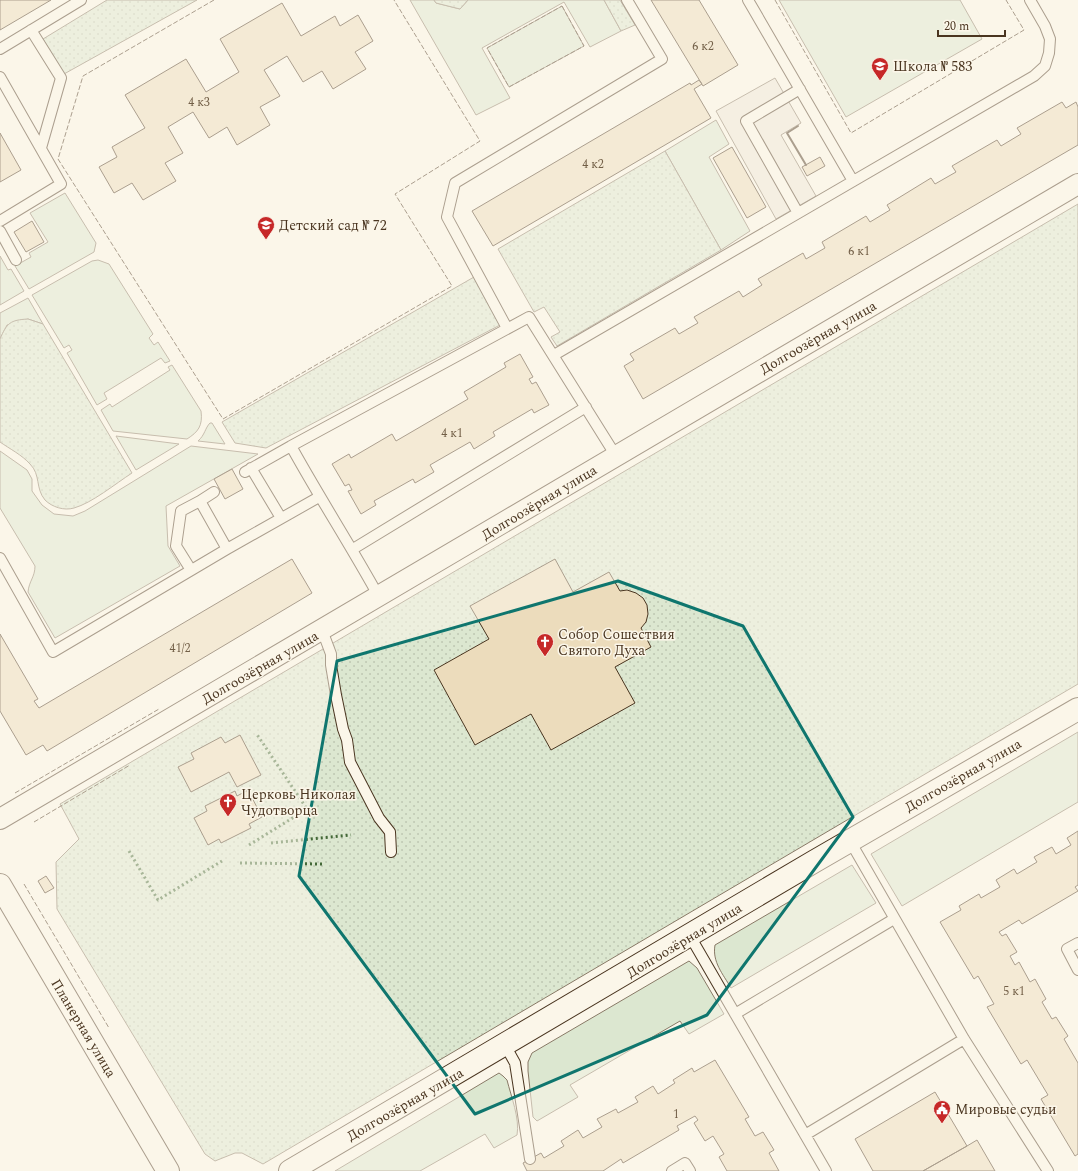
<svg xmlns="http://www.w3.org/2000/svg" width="1078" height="1171" font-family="Spectral,serif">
	<defs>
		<pattern id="park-dots" width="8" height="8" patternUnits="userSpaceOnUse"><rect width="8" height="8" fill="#dce7d0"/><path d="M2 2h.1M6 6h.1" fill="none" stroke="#bec7b2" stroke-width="1.8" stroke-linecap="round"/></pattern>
	</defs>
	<rect width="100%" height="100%" fill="#fbf6e9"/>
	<path fill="#dce7d0" stroke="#887966" d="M410,0H434L436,3L460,9L468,0H604L621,31L590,47L564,2L482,48L510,98L476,115Z
		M779,0H960L982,39L846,117Z
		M562,6L584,46L509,87L487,48Z
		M716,120L729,144L709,157L750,231L721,250L665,151Z
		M65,193L96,243L94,252L29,289L15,266L31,257L29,253L48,242L30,213Z
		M0,256L8,270L11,269L24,291L0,305Z
		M98,260L109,264L153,334L149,338L154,345L158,342L170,361L165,363L161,358L104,393L107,399L97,405L67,353L72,350L69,345L64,348L32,295L92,261Z
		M28,298L43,324L28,319L7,325L0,339V313Z
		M172,365L201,411C203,426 198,432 187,439L113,431L101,410L110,404L112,407L170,370L168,367Z
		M210,423H212L225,444L198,441C205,435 205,428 210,423Z
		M116,436L179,444L136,470Z
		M191,446L258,454L166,506L168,546L180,566L55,638L28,592C29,581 35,577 35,566L0,508V451L27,470L32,479V491L42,505L54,514L73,516L85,511Z
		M1078,732V802L902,906L871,854Z
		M852,865L876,903L731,988C723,974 712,962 715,945Z
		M689,961L697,968L724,1014L689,1034L680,1021L570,1085L578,1097L537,1121L533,1117L528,1071V1062L532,1053Z
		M499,1073L503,1076L507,1080C511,1096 520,1119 517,1135L494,1148L485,1134L420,1171H335Z"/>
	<path fill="url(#park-dots)" stroke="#887966" d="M107,0H197L64,74L43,39Z
		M434,0H468L460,9L436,3Z
		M604,0H620L635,25L621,31Z
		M665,151L721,250L557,346L551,337L560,332L544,307L534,312L498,249Z
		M1078,204V684L263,1164L242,1153H235L215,1161L205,1154L57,909L56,862L79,839L60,804Z
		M474,277L500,325L266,448L235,443L222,422Z
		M28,319L43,324L132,473C115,484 92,503 74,508C64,511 52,507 45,500C35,488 41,475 30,464C22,455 10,449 0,442V339C7,323 10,320 28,319Z"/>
	<path fill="#ede7d9" stroke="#887966" d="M775,78L801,123L781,135L816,196L776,219L716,111Z"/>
	<path fill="#ecdcbc" stroke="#4a3520" d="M0,0H51L0,30Z
		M651,0H699L738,65L703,86Z
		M282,3L301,36L335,16L340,26L358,15L373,41L355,52L366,69L333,89L322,71L303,82L287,56L264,70L280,96L260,107L270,125L237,145L227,127L209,138L193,112L168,127L183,153L165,163L176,181L143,200L132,183L114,193L99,167L117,157L112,147L145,128L125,95L186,59L206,92L239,72L220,39Z
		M699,80L702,84L694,89L711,118L493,246L472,211L690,83L691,85Z
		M1062,102L1066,108L1076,102L1078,107V145L643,399L624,366L634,360L630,354L675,328L679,334L698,323L694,317L739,291L743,297L762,285L758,279L803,253L806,259L825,248L822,242L866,216L870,222L890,210L887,205L931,178L935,184L956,172L952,166L997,140L1001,146L1021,134L1017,128Z
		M0,133L21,170L0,182Z
		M732,147L766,207L747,218L713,158Z
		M820,157L825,166L807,176L802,167Z
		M32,221L44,242L26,252L14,232Z
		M520,354L533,377L529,379L532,384L536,382L549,405L534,413L532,409L493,432L495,436L474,449L470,442L430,465L434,472L415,483L413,479L374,501L376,505L361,514L348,491L352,490L349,484L345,486L332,464L349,454L351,458L392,434L396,441L468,399L464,392L506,367L504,363Z
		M232,469L243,489L225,499L214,479Z
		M292,559L312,593L47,751L43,745L26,755L0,711V634L38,699L34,701L39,708Z
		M555,559L573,592L609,572L620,591L627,590L636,593L643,598L647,605L648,614L646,622L641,628L651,647L615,667L635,703L551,750L531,714L475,745L434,670L489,639L470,606Z
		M240,735L261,775L237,787L229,772L191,792L178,767L194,759L191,753L221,737L225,743Z
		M248,790L262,817L249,824L251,828L221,843L219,839L208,845L194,818L207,811L205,806L235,791L237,796Z
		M1078,831V885L1075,887L1078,891L1022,924L1019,920L999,932L1002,936L1006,934L1017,952L1010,956L1015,965L1019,962L1030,982L1035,979L1046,999L1042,1002L1052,1019L1056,1017L1068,1036L1064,1039L1078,1063V1154L1075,1156L1041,1099L1048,1095L1027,1060L1021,1064L987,1007L994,1004L978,976L974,979L940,922L961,910L959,906L979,894L981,898L1000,887L996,880L1014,869L1017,874L1037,862L1034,857L1052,847L1056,854L1071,845L1067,838Z
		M46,876L54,888L45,893L38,881Z
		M715,1060L749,1117L745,1119L755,1136L763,1132L774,1150L769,1153L779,1171H727L719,1157L724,1154L713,1136L705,1141L694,1123L698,1120L695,1116L677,1126L679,1130L623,1163L621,1159L603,1171H527L523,1163L541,1153L544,1158L564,1146L561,1141L578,1130L583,1138L602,1127L597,1119L616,1109L618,1113L638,1102L635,1097L653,1086L658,1094L675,1083L673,1080L692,1068L694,1072Z
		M935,1092L967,1146L923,1171H873L855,1139Z
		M977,1140L995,1171H923L967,1146Z"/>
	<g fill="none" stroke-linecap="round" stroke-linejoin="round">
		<defs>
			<path id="lane" d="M748,0L853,181
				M31,30L61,78L41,148
				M0,49L81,0
				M0,77L61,184L0,221
				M798,213L746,121L800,89
				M0,231L16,260
				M507,328L447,217L455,183L662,59L627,0
				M554,355L1034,76L1045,66L1049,53L1050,39L1045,26L1030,0
				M251,468L281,518
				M245,472L291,446
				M214,492L200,501L227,549
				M353,549L586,407
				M0,558L53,652L227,549L319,497
				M191,570L176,546L181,511L200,501
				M379,597C351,546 319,497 291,446L529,317L616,456
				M322,630L331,654V665L336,695L343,729L347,740L350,762L379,818L390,832L391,852
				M850,841L964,1039L1048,1171
				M690,936L826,1171
				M1078,943L1067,949L1078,970
				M735,1014L894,919
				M505,1045L515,1063L530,1159
				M805,1135L964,1039
				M672,1171L685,1163L690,1171"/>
			<path id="street" d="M0,819L1078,184"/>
			<path id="secondary" d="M0,885L168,1171
				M290,1171L815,861L1078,709"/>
		</defs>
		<use href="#lane" stroke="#4a3520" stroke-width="12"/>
		<use href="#street" stroke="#4a3520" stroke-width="22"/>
		<use href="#secondary" stroke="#4a3520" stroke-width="24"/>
		<use href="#lane" stroke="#fbf6e9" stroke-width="10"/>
		<use href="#street" stroke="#fbf6e9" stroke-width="20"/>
		<use href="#secondary" stroke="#fbf6e9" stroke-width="22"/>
		<path stroke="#436837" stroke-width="3" stroke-dasharray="2 3" stroke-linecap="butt" d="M271,843L351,835
			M249,845L307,809L256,733
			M129,851L158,900L222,861
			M240,863L322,864"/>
		<path stroke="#4a3520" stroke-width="1" stroke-dasharray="5 2" stroke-linecap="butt" d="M214,0L83,76L58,159L223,419L452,286L395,194L480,141L394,0
			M775,0L851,133L1024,30L1006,0
			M562,6L584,46L509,87L487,48Z
			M15,793L159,709
			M34,822L130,765
			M24,884L109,1028"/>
		<path stroke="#4a3520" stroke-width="2" d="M798,126L787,133L806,165"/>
	</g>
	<path d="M0 0H1078V1171H0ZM618,581L743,626L853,817L707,1015L475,1114L299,876L337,661Z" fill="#fbf6e9" fill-opacity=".55" fill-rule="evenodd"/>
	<path fill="none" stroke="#0f766e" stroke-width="3" stroke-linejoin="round" d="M618,581L743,626L853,817L707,1015L475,1114L299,876L337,661Z"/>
	<defs>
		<symbol id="school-pin" viewBox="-11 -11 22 30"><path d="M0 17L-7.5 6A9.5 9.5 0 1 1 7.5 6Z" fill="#c62828" stroke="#fbf6e9"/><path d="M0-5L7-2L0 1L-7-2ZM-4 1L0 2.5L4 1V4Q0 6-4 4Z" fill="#fff"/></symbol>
		<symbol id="church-pin" viewBox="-11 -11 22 30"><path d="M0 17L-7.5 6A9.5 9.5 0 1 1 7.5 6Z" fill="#c62828" stroke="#fbf6e9"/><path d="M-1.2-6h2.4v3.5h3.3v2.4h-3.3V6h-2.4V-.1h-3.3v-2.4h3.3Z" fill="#fff"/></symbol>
		<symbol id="civic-pin" viewBox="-11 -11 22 30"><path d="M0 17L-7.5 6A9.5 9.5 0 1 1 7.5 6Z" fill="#c62828" stroke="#fbf6e9"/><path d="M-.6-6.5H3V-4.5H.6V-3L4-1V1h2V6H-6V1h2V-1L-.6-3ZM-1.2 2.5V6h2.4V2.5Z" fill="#fff"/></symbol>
	</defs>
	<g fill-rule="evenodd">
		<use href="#school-pin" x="870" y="56" width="20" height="27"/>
		<use href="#school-pin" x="256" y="215" width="20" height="27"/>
		<use href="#church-pin" x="535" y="632" width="20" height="27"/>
		<use href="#church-pin" x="218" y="792" width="20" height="27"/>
		<use href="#civic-pin" x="932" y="1099" width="20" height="27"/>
	</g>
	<g text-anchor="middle" stroke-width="3" stroke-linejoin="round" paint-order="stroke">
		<g font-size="12" fill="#725f47">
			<text x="703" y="50">6 к2</text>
			<text x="199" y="106">4 к3</text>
			<text x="593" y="168">4 к2</text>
			<text x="859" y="255">6 к1</text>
			<text x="452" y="437">4 к1</text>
			<text x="180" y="652">41/2</text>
			<text x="1014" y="995">5 к1</text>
			<text x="676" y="1118">1</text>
		</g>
		<g font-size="14" fill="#4a3520" stroke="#fbf6e9" text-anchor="start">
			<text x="893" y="71">Школа № 583</text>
			<text x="279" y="230">Детский сад № 72</text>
			<text x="558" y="639">Собор Сошествия<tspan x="558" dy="16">Святого Духа</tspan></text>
			<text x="241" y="799">Церковь Николая<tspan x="241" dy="16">Чудотворца</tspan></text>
			<text x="955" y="1114">Мировые судьи</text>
		</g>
		<g font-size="14" fill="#4a3520" stroke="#fbf6e9">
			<text transform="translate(818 337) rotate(-30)" y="5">Долгоозёрная улица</text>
			<text transform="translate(539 502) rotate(-31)" y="5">Долгоозёрная улица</text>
			<text transform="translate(260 667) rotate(-30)" y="5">Долгоозёрная улица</text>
			<text transform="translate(963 775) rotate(-30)" y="5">Долгоозёрная улица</text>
			<text transform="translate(684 940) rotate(-31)" y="5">Долгоозёрная улица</text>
			<text transform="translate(84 1028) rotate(59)" y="5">Планерная улица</text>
			<text transform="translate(405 1104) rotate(-30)" y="5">Долгоозёрная улица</text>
		</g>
	</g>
	<path d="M938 30v6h67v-6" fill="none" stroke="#4a3520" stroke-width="2"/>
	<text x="944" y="30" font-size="12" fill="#4a3520" stroke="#fbf6e9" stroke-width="3" paint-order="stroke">20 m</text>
</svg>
